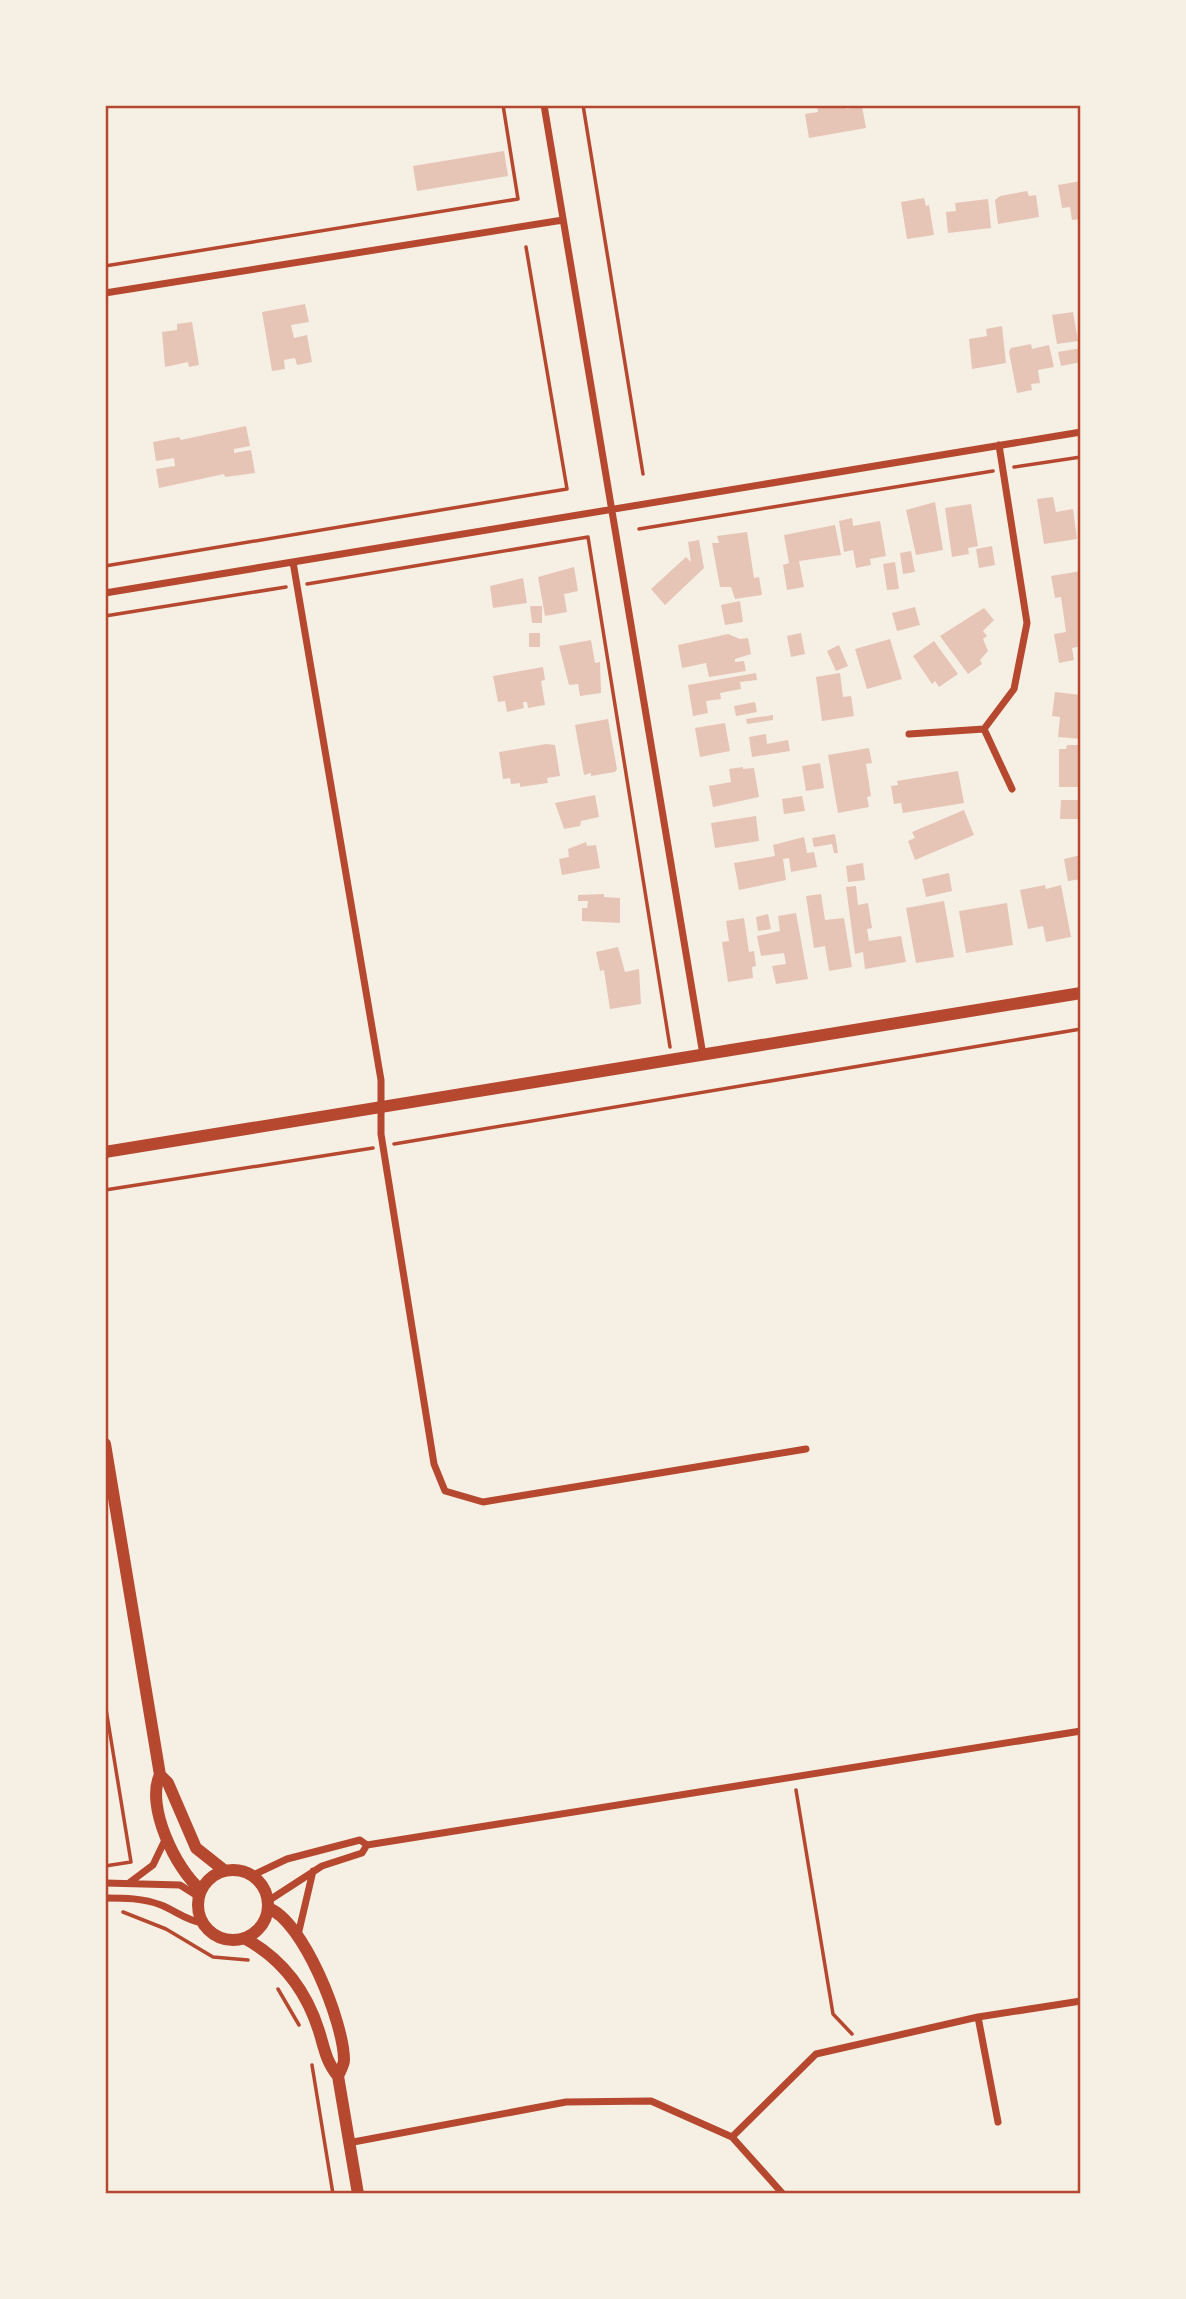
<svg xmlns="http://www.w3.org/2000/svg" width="1186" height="2299" font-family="Helvetica,sans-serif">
	<rect width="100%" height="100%" fill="#f6efe4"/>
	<path fill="#e6c5b7" d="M817,105H845L846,109L862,106L866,128L809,138L805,114L818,112Z
		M504,151L508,176L417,191L413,166Z
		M1081,181V219L1072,220L1070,207L1062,208L1058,185Z
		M1027,191L1029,196L1036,195L1039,217L998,224L995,200L1000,196Z
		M924,198L926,206L929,205L934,235L907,239L901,202Z
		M988,199L991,228L948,233L946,212L956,211L955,203Z
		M305,304L309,322L291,325L294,338L307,335L312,362L297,365L295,358L284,360L285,369L272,371L262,312Z
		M1073,312L1078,341L1057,344L1052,315Z
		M192,322L199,365L189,367L188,362L165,367L162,332L177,330V324Z
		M1002,326L1006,363L972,369L969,339L987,336L986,329Z
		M1031,344L1032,349L1049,345L1054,367L1038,370L1040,383L1031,384L1032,390L1017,393L1009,352L1011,348Z
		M1081,348V362L1061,366L1058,352Z
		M246,426L250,446L234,449V453L251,450L255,473L225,477L224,474L159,488L156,469L175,466L174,458L156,461L153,442L179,437L181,440Z
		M1053,497L1056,512L1073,509L1077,539L1044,544L1037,499Z
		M935,502L943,550L916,555L906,510Z
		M971,504L978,546L968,548L969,554L952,557L945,508Z
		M852,518L853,526L880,521L886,556L870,559L871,565L856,568L853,550L844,552L839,521Z
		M835,525L841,555L799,561L804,587L787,590L783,565L789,563L784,535Z
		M747,532L754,578L759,577L762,595L735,599L731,587H720L712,543H719L717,536Z
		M699,540L704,568L665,605L651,589L686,557L691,562L688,542Z
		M992,546L995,565L979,568L976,549Z
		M911,551L915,572L903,574L900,553Z
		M895,562L899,589L887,590L883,564Z
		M574,567L578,591L564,594L567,612L545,616L538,577Z
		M1081,571V646L1072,648L1074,660L1059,663L1054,634L1066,632L1061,597L1055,598L1051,576Z
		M523,578L527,603L493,608L490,586Z
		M740,601L743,622L725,625L721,605Z
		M530,606H542V623H532Z
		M915,607L920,625L897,631L892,613Z
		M984,608L994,620L983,631L987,636L983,639L988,651L980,660L982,664L968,674L940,636Z
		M529,633H540V647H529Z
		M801,633L805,654L791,657L787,636Z
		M728,634L740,639L748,638L751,654L735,659V662L744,661L746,671L709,677L706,663L682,668L678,645Z
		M890,639L902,679L867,689L855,649Z
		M591,640L595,663L600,662L601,693L580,696L578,684L569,685L559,646Z
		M934,641L958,674L939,687L935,681L932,684L913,656Z
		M839,645L848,666L836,671L827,651Z
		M543,667L545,680L541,681L545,705L528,708L527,702H523L524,708L507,712L505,701L498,702L493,676Z
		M756,673L757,680L740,682L741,689L720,693L721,699L706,701L708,713L693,716L688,685Z
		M840,673L843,697L851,696L854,716L822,721L816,677Z
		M1055,692L1081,695V739L1058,737L1060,717L1052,716Z
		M755,702L757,712L736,716L734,706Z
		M773,715V720L747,724L746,719Z
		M608,719L617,769L615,772L591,776V773L584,775L575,725Z
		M725,723L730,751L700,757L695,728Z
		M766,734L767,744L788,740L790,751L752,757L749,737Z
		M546,744L555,745L560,776L547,778L548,783L520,787V783L511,784L510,778L503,779L499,752Z
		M1067,745H1081V787H1059V749H1066Z
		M869,748L872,763L866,764L871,796L867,797L869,807L838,813L828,755Z
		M820,763L824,788L806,791L802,766Z
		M743,767V769L754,768L759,797L713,807L709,786L731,782L729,769Z
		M958,771L964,803L903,813L901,803L894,804L891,786L898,785L897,781Z
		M595,795L599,817L581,821L580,826L564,829L555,803Z
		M802,796L805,811L784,814L782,799Z
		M1061,800H1081V839H1078L1079,819H1060Z
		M964,810L974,835L915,860L908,841L915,838L912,832Z
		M756,816L759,841L715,848L711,823Z
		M835,834L838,853H834L832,844L814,847L812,838Z
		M804,837L807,853L814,852L817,867L791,872L789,858L783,859L786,880L739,890L734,863L775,856L773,845Z
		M586,842L587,846L596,845L600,868L562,875L559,859L569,857L568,849Z
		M1081,855V879L1068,881L1064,859Z
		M863,863L865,880L848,882L846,866Z
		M949,873L952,891L926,897L922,879Z
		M1045,885L1046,889L1061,885L1071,937L1046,942L1043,926L1028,929L1020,890Z
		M856,886L858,905L868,903L872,928L867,929L869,941L901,936L906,962L865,969L863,952L855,954L846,887Z
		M604,894V897L620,898V923L582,921V908H587L588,901H578V895Z
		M821,894L825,920L844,918L852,967L829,971L825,946L814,948L806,896Z
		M944,901L954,957L916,963L906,908Z
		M1007,903L1013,945L966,953L959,911Z
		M796,913L808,979L776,984L772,966L786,964L784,953L761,956L757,936L780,931L778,916Z
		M768,914L771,929L758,931L756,917Z
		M744,918L749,952L754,951L756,966L752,967L753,978L728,982L722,942L729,941L726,921Z
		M618,947L625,972L639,969L641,1004L610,1009L604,970L600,971L596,952Z"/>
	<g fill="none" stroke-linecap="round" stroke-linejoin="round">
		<path stroke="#b5482f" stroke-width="3.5" d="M583,105L643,474
			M105,266L518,199L503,105
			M1014,467L1081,457
			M639,529L993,471
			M105,566L567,489L526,247
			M307,584L588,537L670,1047
			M105,616L286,587
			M394,1144L1081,1029
			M105,1190L373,1148
			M105,1703L131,1862L105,1866
			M796,1790L833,2014L852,2034
			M123,1912L166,1929L213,1957L248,1960
			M278,1989L299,2025
			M312,2065L333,2194"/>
		<path stroke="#b5482f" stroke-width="7" d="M544,105L703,1055
			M105,293L563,220
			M293,562L381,1080V1134L434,1464L445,1491L483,1502L806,1449
			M105,593L1081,432
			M984,729L1012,789
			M909,734L984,729L1014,689L1027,623L999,445
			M251,1876L287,1859L360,1840L367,1845L1081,1731
			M105,1883L180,1885L199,1897
			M129,1883L153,1865L165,1840
			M105,1898C124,1898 143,1898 161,1905C176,1911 187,1921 203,1923
			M268,1901L322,1866L362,1853L367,1845
			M298,1935L313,1871
			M978,2017L998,2122
			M732,2137L816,2054L978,2017L1081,2001
			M348,2143L566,2102L651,2101L732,2137L783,2194"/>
		<path stroke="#b5482f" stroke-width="12" d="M105,1152L1081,993
			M105,1444L160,1775L168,1783L196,1848L225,1871
			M160,1775C145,1805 176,1870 201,1890
			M198 1905a35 35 0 1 1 70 0a35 35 0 1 1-70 0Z
			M268,1908C303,1920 344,2023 344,2060C344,2065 340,2071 338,2076L358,2194
			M244,1938C281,1958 306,1990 319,2031C324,2047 326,2062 338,2076"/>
	</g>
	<rect width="1186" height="2299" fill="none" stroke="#f6efe4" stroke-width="214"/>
	<rect x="107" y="107" width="972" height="2085" fill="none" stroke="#b5482f" stroke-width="2.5"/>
</svg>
